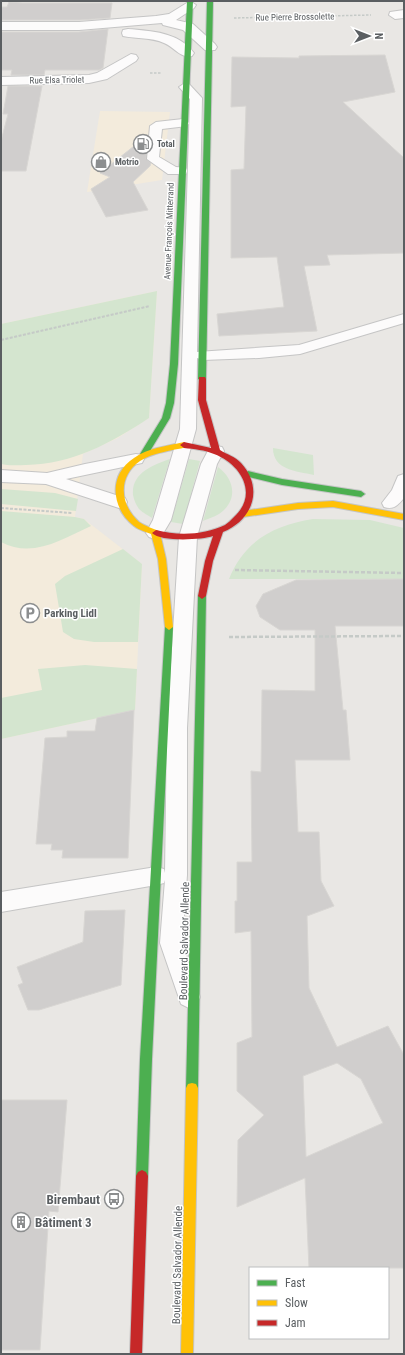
<svg xmlns="http://www.w3.org/2000/svg" width="405" height="1355" font-family="'Roboto Condensed',sans-serif">
	<rect width="100%" height="100%" fill="#e9e7e4"/>
	<path fill="#f3ebdc" d="M100,111L170,112L162,180L87,192Z
		M157,291L149,418L118,438L83,454L75,517L84,519L142,564L135,710L1,739V324Z"/>
	<path fill="#d4e5cf" d="M157,291L149,418C111,443 73,464 26,465C18,465 9,466 1,464V324Z
		M273,448L313,455L314,475C296,471 273,470 273,448Z
		M170,459L152,518C148,515 143,513 139,509C136,505 134,500 133,495C131,473 153,465 170,459Z
		M189,459L200,461L183,524L171,522Z
		M218,467C232,477 238,495 225,509C220,515 210,518 203,521Z
		M1,489L55,493L78,499L76,511L1,504Z
		M1,511L75,517L84,519L91,526C62,539 33,559 1,542Z
		M313,519L370,520L404,528V579H229C244,541 274,525 313,519Z
		M123,549L142,564L138,642H94L74,639L63,632L55,584L65,576Z
		M85,665L137,669L135,710L1,739V698L42,690L38,669Z"/>
	<path fill="#d0cecd" stroke="#d8d6d3" fill-rule="evenodd" d="M9,2L22,3H112L110,18L79,20H1V7H7Z
		M108,29L103,68L99,70H45L44,75H11L12,70H1V32H79Z
		M385,55L395,92L343,102L404,158V253L327,255L330,265L304,266L317,331L219,336L217,314L284,307L277,257L231,258V170L244,169L246,106L231,107L232,57L299,58V56Z
		M8,86H42L26,171H1V141L8,114H3Z
		M148,135L146,159L151,163L150,166L133,182L148,210L106,217L91,189L110,177L100,173Z
		M404,579V626H335L343,710H346L350,760H295L298,832H319L321,881L334,906L307,916L309,988L337,1047L388,1026L404,1055V1268H309L305,1178L237,1207L238,1140L264,1115L237,1091V1043L252,1037L251,931L235,933V901H237V862H252L251,771L261,772L262,690L315,691V630H280L260,617L256,606L263,594L296,580ZM337,1063L361,1079L383,1123L306,1157L303,1076Z
		M134,710L128,858H62L63,850H51L52,844H36L45,738L67,737V731H95L97,718Z
		M125,910L121,985L39,1010H28L18,985L23,983L17,967L83,942L85,911Z
		M1,1100H67L58,1212L49,1211L40,1350H1Z"/>
	<g fill="none" stroke-linecap="round" stroke-linejoin="round">
		<defs>
			<path id="lane" d="M185,83L189,84L202,98L197,352L299,345L404,314V323L300,354L259,358L203,360L197,358L196,429L171,520L161,537L155,539L149,537L146,533L153,520L180,429L190,99L179,87Z
				M183,119L189,123L187,126L162,129L159,157L176,167L186,168L187,171L186,174H168L147,159L150,126L156,122Z
				M216,446L222,447L224,451L217,464L197,537L187,728V875L182,943L200,997L197,1004L189,1008L181,1004L160,943L165,880L164,883L156,885L1,912V892L156,867L164,869L165,873L167,728L179,537L201,464L210,447Z
				M136,454L142,455L144,459L142,463L66,479L125,498L127,502L125,506L119,508L46,484L1,482V470L47,473L85,464Z
				M404,474V498C398,505 394,510 384,507L382,503L392,490L398,476Z"/>
			<path id="street" d="M190,1L196,5L194,8L176,20L193,24L215,44L217,47L215,50H205L183,30L163,25L162,23L79,30H1V22H79L156,16L169,14Z
				M404,10V18L395,19L389,15L390,12Z
				M128,29C151,31 179,32 194,53L192,56C181,59 174,47 164,43C151,37 137,39 123,36L122,33L123,30Z
				M131,54L136,55L138,58L136,61L107,79L89,83L1,85V77L89,75L97,73Z"/>
			<path id="fast" d="M187,1H193L178,364L174,403L170,418L147,456L144,457L140,454L162,418L166,403L170,364Z
				M207,1H213L206,379L202,381L198,379Z
				M248,471L282,479L361,491L365,494L361,497L282,485L245,476L244,474Z
				M202,593L206,596L198,1088L196,1092L192,1093L188,1092L186,1088L198,596Z
				M169,624L173,627L152,1059L148,1176L146,1180L142,1182L138,1180L136,1176L140,1059L165,627Z"/>
			<path id="slow" d="M184,442L188,445L187,447C171,451 154,452 140,461C117,477 120,505 139,522C145,526 152,528 159,531L160,533L166,559L173,627L169,630L165,627L158,559L151,534C146,532 139,530 134,526C111,508 108,475 134,458C148,448 167,446 184,442Z
				M333,501L404,514V520L333,507L298,509L243,517L239,514L243,511L298,503Z
				M192,1083L196,1084L198,1088L193,1354H181L186,1088L188,1084Z"/>
			<path id="jam" d="M199,377H205L206,379V400L220,450C226,454 236,457 241,463C264,488 253,520 223,532L213,561L206,596L202,599L198,596L205,561L213,536C202,540 160,542 152,533L156,530C177,536 205,535 225,525C228,523 231,520 234,517C259,494 241,464 214,454C205,450 194,449 184,448L180,445L184,442L211,448L198,400Z
				M142,1170L146,1172L148,1176L142,1354H130L136,1176L138,1172Z"/>
		</defs>
		<use href="#lane" stroke="#c5c5c5" stroke-width="2"/>
		<use href="#street" stroke="#c5c5c5" stroke-width="2"/>
		<use href="#fast" stroke="#c4c5c5" stroke-width="2"/>
		<use href="#slow" stroke="#c4c5c5" stroke-width="2"/>
		<use href="#jam" stroke="#c4c5c5" stroke-width="2"/>
		<path stroke="#c5cac7" stroke-width="1.5" stroke-dasharray="2.5 1.5" stroke-linecap="butt" d="M234,18L371,15
			M150,73H161"/>
		<path stroke="#c5cac7" stroke-width="2" stroke-dasharray="3 1.5" stroke-linecap="butt" d="M1,340L150,306
			M1,508L72,513"/>
		<path stroke="#c5cac7" stroke-width="2.5" stroke-dasharray="4 2" stroke-linecap="butt" d="M235,570L404,573
			M229,637L404,636"/>
		<use href="#lane" fill="#fcfbfb" fill-rule="evenodd"/>
		<use href="#street" fill="#fcfbfb" fill-rule="evenodd"/>
		<use href="#fast" fill="#4caf50" fill-rule="evenodd"/>
		<use href="#slow" fill="#ffc107" fill-rule="evenodd"/>
		<use href="#jam" fill="#c62828" fill-rule="evenodd"/>
	</g>
	<defs>
		<symbol id="fuel-ring" viewBox="-11 -11 22 22"><circle r="9.5" fill="#fff" stroke="#8c8e8f" stroke-width="1.5"/><path d="M-5.5-6h7V0h2V4h1.3V-2.5L3-4.5l.8-.8L6-3V5H2.5V1h-1V6h-7ZM-4.2-4.7v3.2H.2V-4.7Z" fill="#8c8e8f"/></symbol>
		<symbol id="shop-ring" viewBox="-11 -11 22 22"><circle r="9.5" fill="#fff" stroke="#8c8e8f" stroke-width="1.5"/><path d="M-5-2.5h2.3a2.7 3.5 0 0 1 5.4 0H5L5.5 6h-11ZM-1.5-2.5h3a1.5 2.3 0 0 0-3 0Z" fill="#8c8e8f"/></symbol>
		<symbol id="parking-ring" viewBox="-11 -11 22 22"><circle r="9.5" fill="#fff" stroke="#8c8e8f" stroke-width="1.5"/><path d="M-3.5-5.5H1a3.5 3.5 0 0 1 0 7H-1V5.5H-3.5ZM-1-3.4V-.6H.8a1.4 1.4 0 0 0 0-2.8Z" fill="#8c8e8f"/></symbol>
		<symbol id="bus-ring" viewBox="-11 -11 22 22"><circle r="9.5" fill="#fff" stroke="#8c8e8f" stroke-width="1.5"/><path d="M-5-6H5V4H4V6H2V4H-2V6H-4V4H-5ZM-3.5-4V0h7V-4ZM-3.5 1.2v1.5H-2V1.2ZM2 1.2v1.5H3.5V1.2Z" fill="#8c8e8f"/></symbol>
		<symbol id="building-ring" viewBox="-11 -11 22 22"><circle r="9.5" fill="#fff" stroke="#8c8e8f" stroke-width="1.5"/><path d="M-4-6H4V6H1V3H-1V6H-4ZM-2.5-4.3h1.7v1.8h-1.7ZM.8-4.3h1.7v1.8H.8ZM-2.5-1h1.7V.8h-1.7ZM.8-1h1.7V.8H.8Z" fill="#8c8e8f"/></symbol>
	</defs>
	<g fill-rule="evenodd">
		<use href="#fuel-ring" x="132" y="133" width="22" height="22"/>
		<use href="#shop-ring" x="90" y="151" width="22" height="22"/>
		<use href="#parking-ring" x="19" y="602" width="22" height="22"/>
		<use href="#bus-ring" x="103" y="1188" width="22" height="22"/>
		<use href="#building-ring" x="10" y="1211" width="22" height="22"/>
	</g>
	<g text-anchor="middle" stroke-width="3" stroke-linejoin="round" paint-order="stroke">
		<g font-size="9" fill="#5a5e61" stroke="#fff">
			<text transform="translate(295 17) rotate(-1)" y="3">Rue Pierre Brossolette</text>
			<text transform="translate(57 80) rotate(-1)" y="3">Rue Elsa Triolet</text>
			<text transform="translate(169 231) rotate(-88)" y="3">Avenue François Mitterrand</text>
		</g>
		<g font-size="9" font-weight="bold" fill="#5a5e61" stroke="#fff" text-anchor="start">
			<text x="157" y="147">Total</text>
			<text x="115" y="165">Motrio</text>
		</g>
		<g font-size="11" font-weight="bold" fill="#5a5e61" stroke="#fff" text-anchor="start">
			<text x="44" y="617">Parking Lidl</text>
		</g>
		<g font-size="11" fill="#5a5e61" stroke="#fff">
			<text transform="translate(184 941) rotate(-89)" y="4">Boulevard Salvador Allende</text>
			<text transform="translate(177 1265) rotate(-89)" y="4">Boulevard Salvador Allende</text>
		</g>
		<g font-size="13" font-weight="bold" fill="#5a5e61" stroke="#fff" text-anchor="end">
			<text x="100" y="1204">Birembaut</text>
			<text x="35" y="1227" text-anchor="start">Bâtiment 3</text>
		</g>
	</g>
	<rect width="405" height="1355" fill="none" stroke="#5a5e61" stroke-width="4"/>
	<rect x="249" y="1267" width="140" height="72" fill="#ffffff" stroke="#bdbfc0"/>
	<rect x="257" y="1280" width="20" height="6" fill="#4caf50" stroke="#bdbfc0"/>
	<text x="285" y="1287" font-size="12" fill="#5a5e61">Fast</text>
	<rect x="257" y="1300" width="20" height="6" fill="#ffc107" stroke="#bdbfc0"/>
	<text x="285" y="1307" font-size="12" fill="#5a5e61">Slow</text>
	<rect x="257" y="1320" width="20" height="6" fill="#c62828" stroke="#bdbfc0"/>
	<text x="285" y="1327" font-size="12" fill="#5a5e61">Jam</text>
	<g transform="translate(369 36) rotate(90)" stroke="#ffffff" stroke-width="3" paint-order="stroke">
	<path d="M0-3L7 15L0 10L-7 15Z" fill="#5a5e61"/>
	<text y="-6" font-size="11" font-weight="bold" text-anchor="middle" fill="#5a5e61">N</text>
	</g>
</svg>
